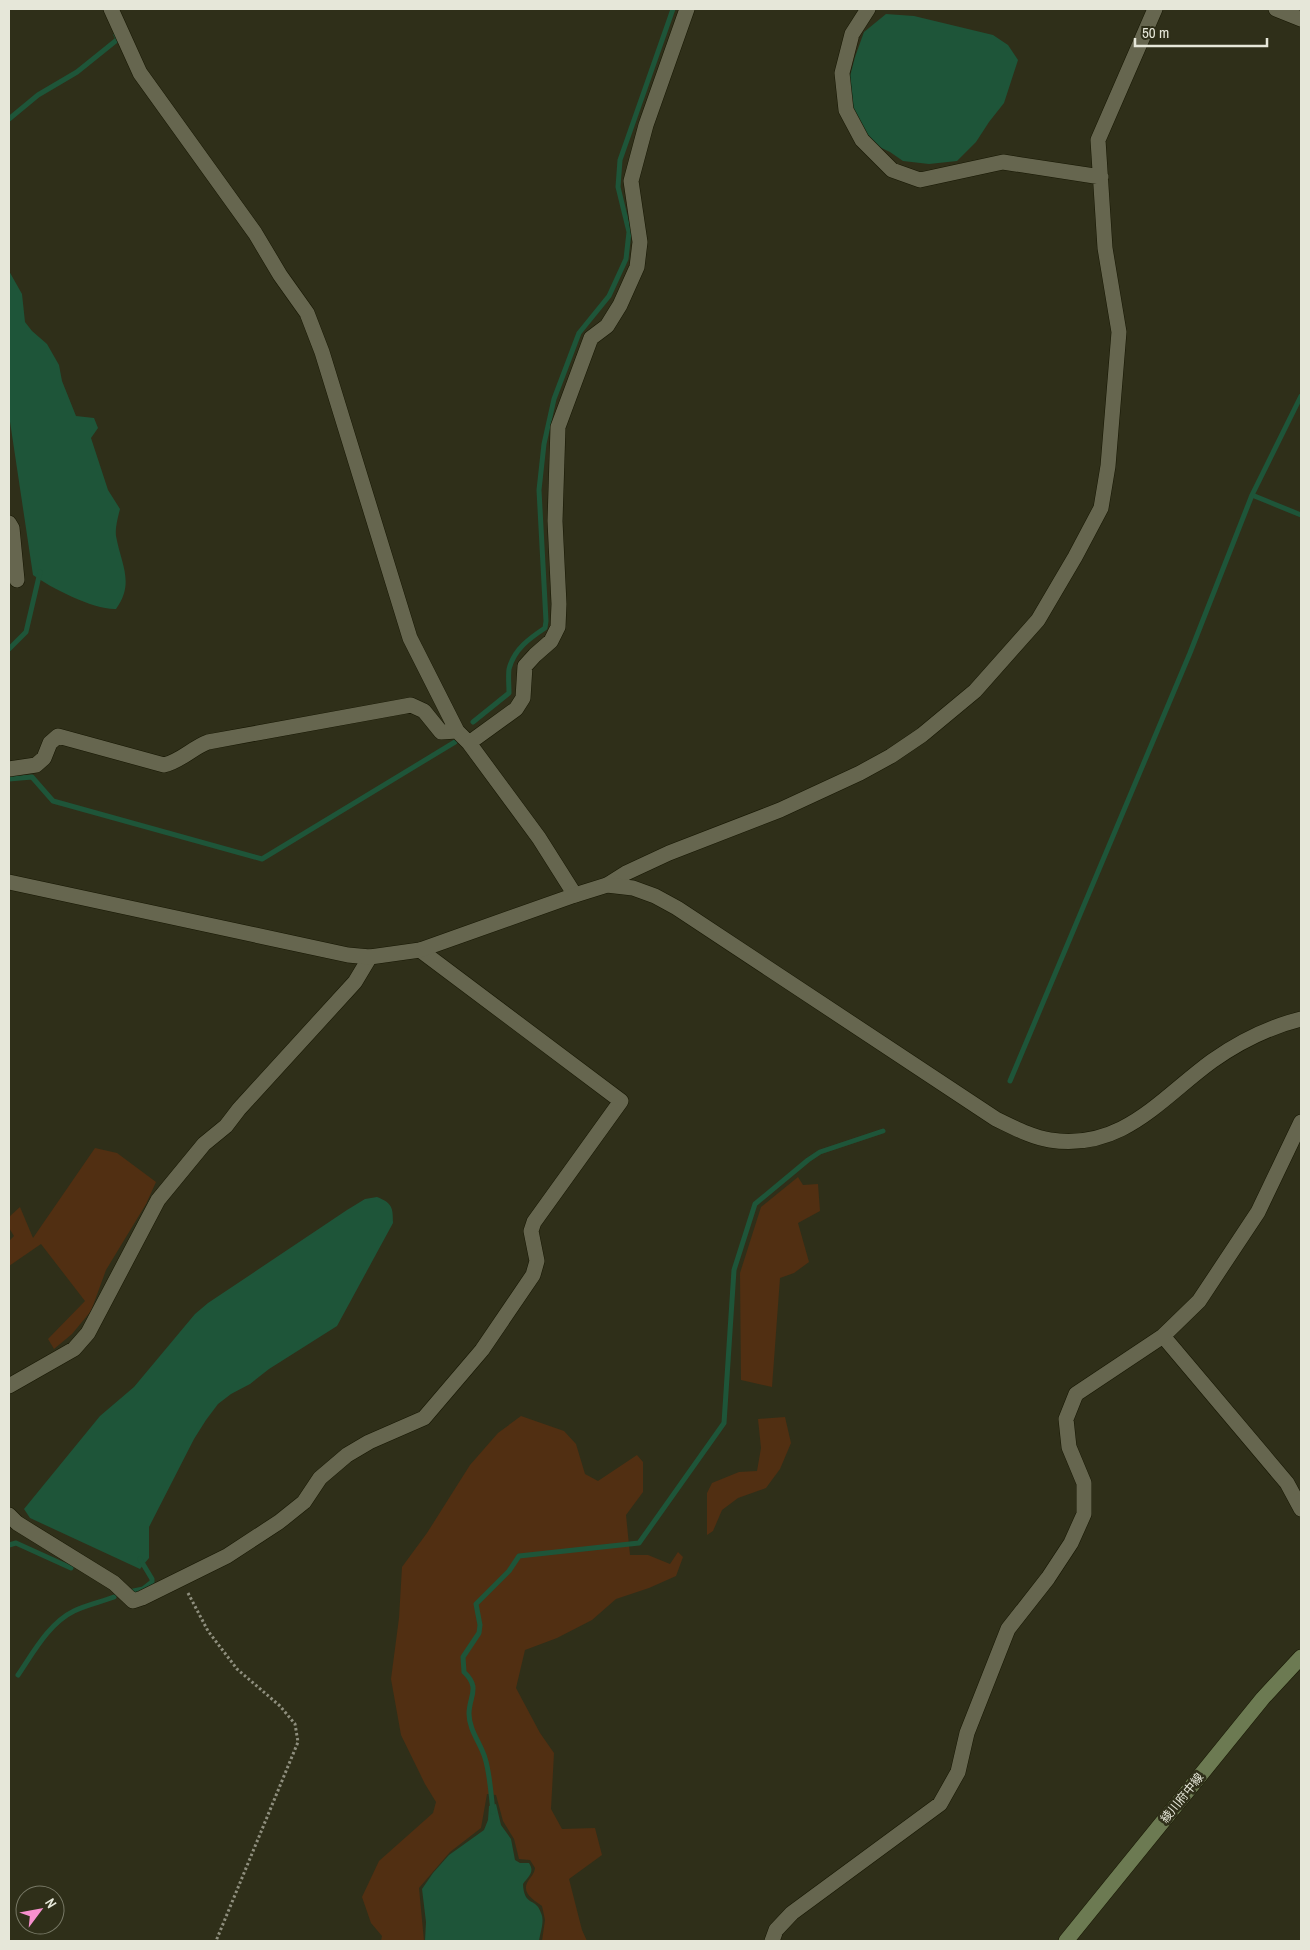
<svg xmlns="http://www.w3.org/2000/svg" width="1310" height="1950" font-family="'Archivo Narrow','Noto Sans JP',sans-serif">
	<rect width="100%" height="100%" fill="#2f2f19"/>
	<path fill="#512f12" d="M95,1148L117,1153L156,1182L146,1204L106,1270L91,1311L72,1334L54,1349L48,1339L85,1301L41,1244L9,1266V1241L14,1236L9,1228V1217L20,1207L33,1238Z
		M798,1177L803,1185L818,1184L820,1211L798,1223L809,1262L794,1273L780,1278L772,1387L741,1380L740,1273L761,1207Z
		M521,1416L564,1431L576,1444L585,1474L598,1481L637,1455L643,1462V1492L626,1515L630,1555H648L670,1564L678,1552L683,1557L676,1576L649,1588L616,1599L592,1620L557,1638L525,1650L516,1688L540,1733L554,1753L551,1809L562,1829L595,1828L602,1855L569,1879L582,1930L587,1941H542L545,1920L542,1906C535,1901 522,1894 527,1883C530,1877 534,1875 535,1868L530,1860L519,1859L514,1839L503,1821L496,1795L487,1794L481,1828L450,1852L419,1888L424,1941H381L382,1936L371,1923L362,1897L379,1861L433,1813L436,1802L425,1784L401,1735L391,1679L399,1618L402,1567L427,1533L470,1465L498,1433Z
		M785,1417L791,1443L780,1469L766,1488L738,1498L722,1510L713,1531L707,1535V1493L712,1483L739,1472L757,1471L761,1448L758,1419Z"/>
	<path fill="#1e5539" d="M886,14L914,16L993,35L1008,45L1018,60L1004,103L989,122L976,142L957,161L929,164L903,161L890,152L871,143L855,116L847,88L855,57L864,32Z
		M9,271L22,294L25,322L32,331L47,344L59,365L62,381L76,416L94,418L98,428L91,438L108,490L120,509C118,517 115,528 116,536C121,564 135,583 116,609C94,610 51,588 33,575L9,415Z
		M377,1197C392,1203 393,1207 393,1223L337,1326L269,1369L250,1384L231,1394L218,1404L206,1420L194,1439L149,1527V1558L140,1569L30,1518L24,1509L100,1416L134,1387L195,1314L208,1303L347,1210L365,1199Z
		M496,1804L501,1825L511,1839L515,1860L520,1863H529C535,1872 529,1876 523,1884C524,1907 536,1897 541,1913C545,1921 540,1933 539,1941H425L426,1922L422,1889L433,1873L449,1855L484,1830L488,1820L489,1806Z"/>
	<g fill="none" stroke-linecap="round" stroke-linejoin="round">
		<path stroke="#1e5539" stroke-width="5" d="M9,119L38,95L77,72L118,39L116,35
			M1252,495L1301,396
			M9,649L26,632L40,572
			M473,722L509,693C509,685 508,676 509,669C514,649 530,638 545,628L546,621L539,490L544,444L554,399L579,333L609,296L626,259L629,232L618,187L620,160L673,9
			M9,779L32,777L53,801L262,859L455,742
			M1010,1081L1190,653L1252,495L1301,515
			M9,1545L16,1543L71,1568
			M129,1592L143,1589L152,1582V1579L140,1559
			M18,1675C33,1653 49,1623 74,1611C86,1605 101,1602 114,1597
			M493,1812C491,1794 490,1774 485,1758C481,1744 469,1730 469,1714C469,1696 481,1688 464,1672L463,1657L479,1633L480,1625L476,1604L509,1571L519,1556L639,1543L724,1423L734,1270L755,1204L808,1160L820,1152L883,1131"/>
		<defs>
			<path id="minor" d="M111,9L140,73L255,233L280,275L307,313L322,352L410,638L457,731L469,743L539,838L575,895
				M868,9L852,34L842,73L846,110L862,140L892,170L920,180L1003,162L1101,177
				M1276,9L1301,19
				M9,523L12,528L17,580
				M469,743L516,709L523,698L525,666L535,655L551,641L558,627L559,604L555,521L558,427L591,338L607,326L620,305L637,267L640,242L631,181L646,125L687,9
				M9,769L36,765L44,758L50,743L58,736L164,765C181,761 192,748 208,742L411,705L424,711L441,732L457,731
				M607,885L626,873L669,853L780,810L860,773L891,756L922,735L975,691L1038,620L1075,557L1101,508L1108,466L1119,332L1105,248L1098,140L1155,9
				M1163,1336L1287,1483L1301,1509
				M9,1386L74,1349L88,1333L158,1200L204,1144L226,1126L239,1109L355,982L370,957
				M9,1515L17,1523L114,1583L133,1601L142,1598L227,1556L279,1522L304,1502L320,1478L347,1455L369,1442L424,1418L482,1350L533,1275L537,1261L531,1231L534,1222L621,1101L420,950
				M772,1941L776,1930L792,1913L940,1804L958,1772L967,1733L1008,1629L1048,1578L1071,1543L1084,1514V1483L1069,1447L1066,1419L1076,1394L1163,1336L1199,1301L1258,1212L1301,1122"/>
			<path id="tertiary" d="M9,882L348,955L370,957L420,950L575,895L607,885L633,888L655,896L677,908L996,1119C1013,1127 1031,1137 1050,1140C1122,1151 1160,1099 1212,1061C1239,1042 1269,1027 1301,1019"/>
			<path id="secondary" d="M1066,1941L1263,1698L1301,1657"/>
		</defs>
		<use href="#minor" stroke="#171703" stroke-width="16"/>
		<use href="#tertiary" stroke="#171703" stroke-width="16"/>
		<use href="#secondary" stroke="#171703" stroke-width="16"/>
		<path stroke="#8f8f7e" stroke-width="3" stroke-dasharray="2.5 2.5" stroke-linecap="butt" d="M188,1593L208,1631L237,1669L280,1706L295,1724L298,1742L216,1941"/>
		<use href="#minor" stroke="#66664f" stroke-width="15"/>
		<use href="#tertiary" stroke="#66664f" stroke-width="15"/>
		<use href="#secondary" stroke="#6c7a52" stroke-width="15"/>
	</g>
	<g text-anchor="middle" stroke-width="5" stroke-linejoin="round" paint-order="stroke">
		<g font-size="12" fill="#e6e7d9" stroke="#2f2f19">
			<text transform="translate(1182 1798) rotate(-51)" y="4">綾川府中線</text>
		</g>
	</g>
	<rect width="1310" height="1950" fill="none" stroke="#e6e7d9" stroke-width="20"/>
	<g transform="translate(40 1910) rotate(58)"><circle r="24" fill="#2f2f19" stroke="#787966"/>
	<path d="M0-4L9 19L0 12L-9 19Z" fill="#f790ce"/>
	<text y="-8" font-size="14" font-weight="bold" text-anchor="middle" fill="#e6e7d9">N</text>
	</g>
	<path d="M1135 38v8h132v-8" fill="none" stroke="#e6e7d9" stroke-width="2.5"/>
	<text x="1142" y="38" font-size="15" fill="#e6e7d9" stroke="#2f2f19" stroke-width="4" paint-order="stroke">50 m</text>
</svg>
